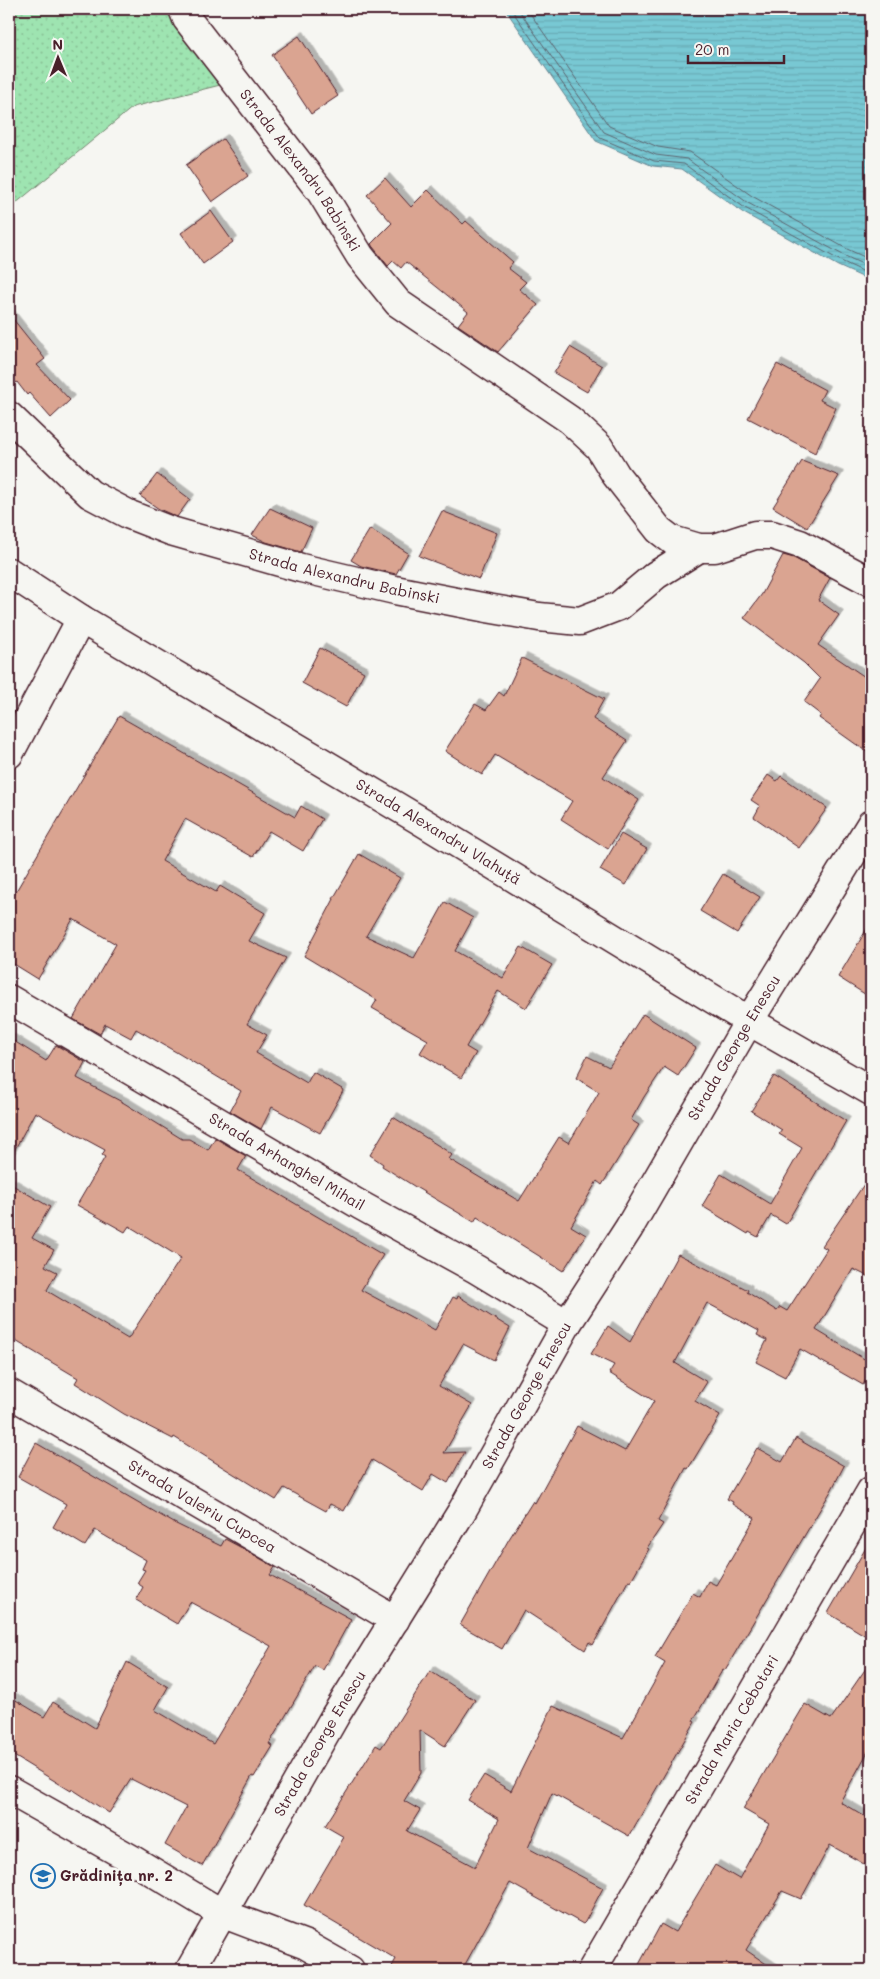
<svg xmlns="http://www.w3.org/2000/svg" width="880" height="1979" font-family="Mali,sans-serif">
	<defs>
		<pattern id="grass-dots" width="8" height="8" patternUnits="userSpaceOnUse" patternTransform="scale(1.25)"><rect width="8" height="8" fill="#9ee4b1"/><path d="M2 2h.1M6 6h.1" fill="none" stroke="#8ac398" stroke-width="1.8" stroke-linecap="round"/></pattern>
		<pattern id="water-rules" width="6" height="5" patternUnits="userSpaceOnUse" patternTransform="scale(1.25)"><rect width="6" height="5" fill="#78c8d3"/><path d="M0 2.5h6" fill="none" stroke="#69abb5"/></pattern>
		<filter id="shadow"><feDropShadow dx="4.5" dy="-4.5" stdDeviation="0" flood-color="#0004"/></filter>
	</defs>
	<rect width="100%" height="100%" fill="#f6f6f2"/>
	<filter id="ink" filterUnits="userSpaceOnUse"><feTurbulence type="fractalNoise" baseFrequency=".02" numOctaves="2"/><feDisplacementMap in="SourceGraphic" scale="10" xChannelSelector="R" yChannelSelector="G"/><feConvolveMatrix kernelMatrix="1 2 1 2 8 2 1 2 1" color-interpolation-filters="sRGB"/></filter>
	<g filter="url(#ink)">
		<path fill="url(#grass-dots)" stroke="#74826e" d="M9,9H184L236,81L133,107L15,204L9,196Z"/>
		<path fill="url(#water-rules)" stroke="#668490" d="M505,9H871V281L838,266L742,212L682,169L653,166L596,141Z"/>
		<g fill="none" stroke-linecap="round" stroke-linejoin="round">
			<path stroke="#5c636e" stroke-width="1" d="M511,9L600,138L654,161L684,164L745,208L841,261L871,275
				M518,9L604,132L656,155L687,159L748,203L843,255L871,268
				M527,9L609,126L658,147L690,152L752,196L847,249L871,260"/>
		</g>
		<path fill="#daa491" stroke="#4a1f2b" filter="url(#shadow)" d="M299,36L338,96L311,114L272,55Z
			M223,139L248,176L212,202L186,165Z
			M385,178L411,207L428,190L463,224L466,221L513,262L508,268L526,282L519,289L538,305L498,352L458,325L468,312L406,262L401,268L393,261L388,266L373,247L371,244L392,223L367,195Z
			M211,211L233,242L203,264L181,233Z
			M9,314L45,359L37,365L70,400L51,418L29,393L27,395L17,382L9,388Z
			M570,347L602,366L587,392L554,373Z
			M777,364L825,390L820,400L836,408L815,453L748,418Z
			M802,461L839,476L807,528L773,507Z
			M157,474L190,499L177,517L159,509L140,496Z
			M270,508L312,528L301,552L266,542L252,535Z
			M442,511L497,533L479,579L419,556Z
			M370,529L408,553L396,574L361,566L351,560Z
			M783,555L794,558L830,578L818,600L839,615L818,645L871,681V755L819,718L821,715L804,702L820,679L804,663L744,618L762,594Z
			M320,648L364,672L346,707L302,683Z
			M522,658L604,699L593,719L627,741L603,777L639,800L608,849L561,819L572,801L495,755L482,775L445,751L475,704L486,710L499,692L504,696Z
			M119,716L295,817L301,806L322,819L303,851L269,831L253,857L185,819L162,861L216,892L220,886L265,913L249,941L286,958L247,1024L267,1035L256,1053L307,1083L313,1072L342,1089L343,1091L320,1133L272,1107L261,1129L230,1111L241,1091L176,1052L136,1029L131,1038L105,1024L100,1034L73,1019L116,944L73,919L38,979L9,961V903Z
			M768,775L777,781L781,776L827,808L799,848L754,817L760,806L751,800Z
			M621,834L647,849L626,885L600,870Z
			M359,854L400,878L366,936L414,958L445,902L473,918L455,951L503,978L521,947L552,965L526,1008L498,991L466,1047L476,1053L461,1078L420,1053L428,1040L372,1008L377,1000L304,956L334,899H333Z
			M723,874L760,897L737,933L700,911Z
			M871,922V998L838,977Z
			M643,1014L696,1048L678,1076L664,1067L644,1097L631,1120L639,1125L602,1185L597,1181L571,1226L586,1235L563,1271L477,1217L474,1222L417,1188L382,1166L383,1164L370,1155L393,1117L447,1151L452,1155L449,1159L519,1201L559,1137L569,1143L599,1092L576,1078L587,1056L609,1067Z
			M9,1038L46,1061L56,1045L85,1062L77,1078L124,1103L182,1139H189L208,1150L215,1138L246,1156L238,1170L383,1255L361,1290L435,1330L453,1297L457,1299L458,1296L510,1328L494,1360L463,1344L439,1386L472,1405L444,1453L465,1452L448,1483L433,1474L423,1491L372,1460L344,1511L330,1504L326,1511L284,1488L276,1500L174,1437L173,1439L124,1414L75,1383L78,1378L9,1337V1183L50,1207L32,1238L54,1250L45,1266L57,1272L47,1290L49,1292L128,1339L181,1258L129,1226L125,1232L77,1205L105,1157L102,1155L105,1150L35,1112L9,1160Z
			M774,1076L846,1121L786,1224L771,1215L758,1237L749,1232L748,1234L702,1206L721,1174L770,1204L802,1148L779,1134L782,1130L751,1111Z
			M871,1174V1278L853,1269L816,1330L871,1363V1371L863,1385L800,1349L785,1377L756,1362L767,1340L757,1335L759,1331L707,1303L675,1363L707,1382L695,1401L720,1416L688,1469L686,1468L658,1521L663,1524L647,1548L649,1549L630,1582L628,1581L593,1645L589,1642L585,1650L524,1610L502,1649L460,1625L509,1539L533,1501L535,1503L577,1426L625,1451L654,1401L609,1373L614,1365L591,1354L608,1326L630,1342L678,1254L748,1290L747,1292L777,1311L780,1307L787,1311L827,1249L822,1246Z
			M796,1438L844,1466L831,1491L735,1653L725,1670L723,1669L693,1721L695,1722L629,1836L552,1793L528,1848L603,1888L585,1922L583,1924L510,1883L462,1970H390L396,1959L304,1905L344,1837L325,1826L376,1745L381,1748L430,1671L475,1700L445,1746L420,1730L421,1773L404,1801L420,1810L407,1831L475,1867L499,1819L468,1800L484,1775L511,1791L553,1706L623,1738L665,1663L655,1657L693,1593L700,1597L708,1581L716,1585L755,1518L732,1504L733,1502L727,1499L757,1448L782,1462Z
			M36,1443L174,1523L221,1546L225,1539L242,1548L275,1567L270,1575L351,1619L323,1670L315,1666L269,1744L273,1746L254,1777L252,1776L202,1866L165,1845L186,1807L131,1779L109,1813L72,1789L71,1791L9,1753V1696L44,1717L53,1702L95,1728L127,1662L168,1687L155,1710L213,1744L271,1646L190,1602L177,1624L136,1600L143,1587L137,1583L145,1570L142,1569L146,1560L95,1530L85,1546L53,1527L66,1504L18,1477Z
			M871,1539V1639L828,1613Z
			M871,1661V1746L840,1802L871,1820V1868L830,1845L801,1899L782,1891L746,1950L775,1970H636L661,1924L675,1932L715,1865L739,1879L769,1824L743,1809L805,1704L831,1719Z"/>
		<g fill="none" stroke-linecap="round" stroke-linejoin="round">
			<defs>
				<g id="street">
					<path id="s1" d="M183,9L187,19L321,192L360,256L398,303L570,420L599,447L616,475L659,530L672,540L699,548H715L755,535H772L800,544L871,582"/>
					<path id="s2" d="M9,416L90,494L130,515L171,531L301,568L395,590L487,608L539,617L580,621L619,606L656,575L699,548"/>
					<path id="s3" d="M9,999L360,1205L476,1269L567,1324"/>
					<path id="s4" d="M9,1393L395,1620"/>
					<path d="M9,1790L133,1860L221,1913L306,1945L350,1970"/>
					<path id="s5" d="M190,1970L335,1716L462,1511L567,1324L629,1228L749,1021L871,824"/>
					<path id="s6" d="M592,1970L871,1491"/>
				</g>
				<g id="secondary">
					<path id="s7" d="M9,572L81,619L421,821L749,1021L871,1091"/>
					<path d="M9,754L81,619"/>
				</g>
			</defs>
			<use href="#street" stroke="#4a1f2b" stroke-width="31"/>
			<use href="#secondary" stroke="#4a1f2b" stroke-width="31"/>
			<use href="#street" stroke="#f6f6f2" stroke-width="28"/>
			<use href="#secondary" stroke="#f6f6f2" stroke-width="28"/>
		</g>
	</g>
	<defs>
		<symbol id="school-ring" viewBox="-11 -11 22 22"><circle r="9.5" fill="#f6f6f2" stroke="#1f6fb2" stroke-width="1.5"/><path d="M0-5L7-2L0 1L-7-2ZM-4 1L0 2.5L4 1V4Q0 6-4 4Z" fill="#1f6fb2"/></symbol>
	</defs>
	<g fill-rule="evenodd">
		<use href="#school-ring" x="29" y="1862" width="28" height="28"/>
	</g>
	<g text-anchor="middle" stroke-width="5" stroke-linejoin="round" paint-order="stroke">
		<g font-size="15" fill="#4a1f2b" stroke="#f6f6f2">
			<text dy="5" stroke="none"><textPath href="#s1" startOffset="200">Strada Alexandru Babinski</textPath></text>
			<text dy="5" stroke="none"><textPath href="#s2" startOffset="381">Strada Alexandru Babinski</textPath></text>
			<text dy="5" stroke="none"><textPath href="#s7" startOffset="502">Strada Аlexandru Vlahuță</textPath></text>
			<text dy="5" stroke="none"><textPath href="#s5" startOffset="1071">Strada George Enescu</textPath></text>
			<text dy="5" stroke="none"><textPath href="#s3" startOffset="322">Strada Arhanghel Mihail</textPath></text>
			<text dy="5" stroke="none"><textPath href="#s5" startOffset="666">Strada George Enescu</textPath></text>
			<text dy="5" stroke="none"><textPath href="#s4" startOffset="224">Strada Valeriu Cupcea</textPath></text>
			<text dy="5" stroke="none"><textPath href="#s6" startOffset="278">Strada Maria Cebotari</textPath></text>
			<text dy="5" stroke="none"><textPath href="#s5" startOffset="261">Strada George Enescu</textPath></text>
		</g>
		<g font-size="15" font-weight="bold" fill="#4a1f2b" stroke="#f6f6f2" text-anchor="start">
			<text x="60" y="1881">Grădinița nr. 2</text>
		</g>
	</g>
	<rect width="880" height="1979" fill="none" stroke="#f6f6f2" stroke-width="30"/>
	<rect x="15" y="15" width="850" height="1949" fill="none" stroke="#4a1f2b" stroke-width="2" filter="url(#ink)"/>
	<g transform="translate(58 58) rotate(359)" stroke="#f6f6f2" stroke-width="4" paint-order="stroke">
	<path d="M0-4L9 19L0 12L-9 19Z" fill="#4a1f2b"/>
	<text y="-8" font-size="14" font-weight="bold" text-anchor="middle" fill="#4a1f2b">N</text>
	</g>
	<path d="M688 55v8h96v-8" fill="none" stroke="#4a1f2b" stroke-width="2.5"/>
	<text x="695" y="55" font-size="15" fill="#4a1f2b" stroke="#f6f6f2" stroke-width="4" paint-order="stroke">20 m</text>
</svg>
